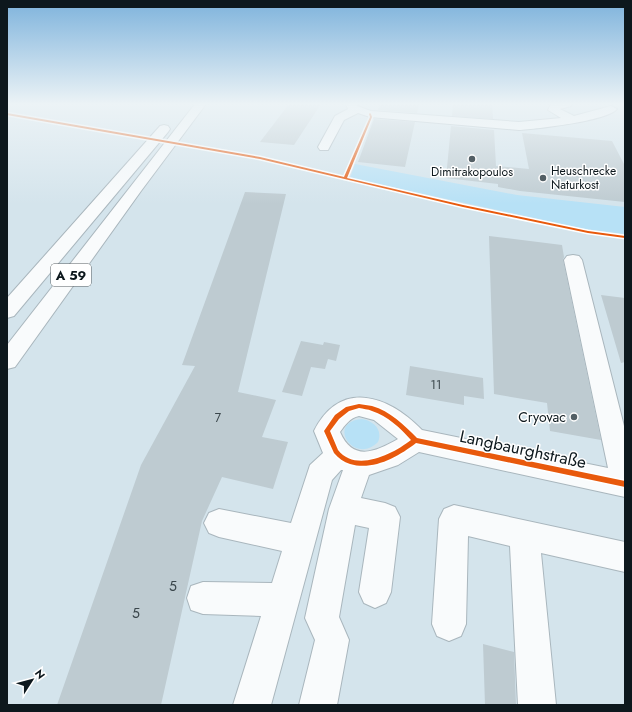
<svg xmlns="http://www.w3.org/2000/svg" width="632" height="712" font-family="Jost,sans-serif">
	<rect width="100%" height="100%" fill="#d4e4ec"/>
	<path fill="#b7e1f6" d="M355,164L517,195L625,207V234L585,229L350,178Z
		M362,419C374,421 383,430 378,442C354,466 325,422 362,419Z"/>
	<path fill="#becbd1" d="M289,104H321L294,145L260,142Z
		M380,104H419L417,113L378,110Z
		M453,104H492L493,119L452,116Z
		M374,119L415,122L405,167L358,162Z
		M451,126L494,130L496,166L529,169L522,133L612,141L625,166V202L520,191L498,187V184L446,178Z
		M245,192L286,194L238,392L276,400L262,437L288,442L273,489L222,477L202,521L161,705H57L141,465L195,366L182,365Z
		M489,236L562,245L564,257L563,260L601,440L550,431L547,403L494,394Z
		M601,295L625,298V362L621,363Z
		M301,341L323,345L324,342L340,345L336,361L328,359L325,369L311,367L302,396L282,392Z
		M410,366L483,378L484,399L464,396V405L406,395Z
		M483,644L514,652L516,705H485Z"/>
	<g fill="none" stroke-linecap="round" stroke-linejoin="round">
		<defs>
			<path id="minor" d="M346,104H356L357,106L371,111L519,122L561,118L548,110L551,104H572L571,106L560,109L574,116L611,106L617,109C607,121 536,129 519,130L370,117L358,113L344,120L328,150H320L318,147L335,116L348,109Z
				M573,255L579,256L582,260L625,430V497L419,452L398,465L369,475L361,498L385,503L395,507L400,517L391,592L386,603L375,608L364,603L359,592L369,528L355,525L339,617L349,640L337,705H299L315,640L305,618L329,509L343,470H341L332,480L271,705H233L261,616L203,614L191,610L187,598L191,586L203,582L272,583L282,551L219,537L209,533L204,523L209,513L219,509L291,523L310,465L323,453L314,431C341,378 389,396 422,430L608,468L564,260L567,256ZM359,416L374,420L398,439C375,452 353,462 340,432C345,425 350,418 359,416Z
				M454,505L625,542V572L541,553L556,705H518L510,546L468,536L466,624L461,636L449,641L437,636L432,624L439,519L444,509Z"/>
			<path id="highway" d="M195,104H206L141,191L15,367L7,369V345Z
				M164,125L168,126L170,129L168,132L14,316L7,318V298L160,126Z"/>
		</defs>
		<use href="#minor" stroke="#a9b6bd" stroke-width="2"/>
		<use href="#highway" stroke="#a9b6bd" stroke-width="2"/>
		<use href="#minor" fill="#f9fbfc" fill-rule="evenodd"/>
		<use href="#highway" fill="#f9fbfc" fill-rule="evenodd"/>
		<defs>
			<path id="cycleway" d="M7,113L260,157L344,177L370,117L369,114L370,113L371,114L372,117L347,178L463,205L588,231L625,236V238L588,233L463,207L260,159L7,115Z
				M359,404C363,405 368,405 372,406C390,411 404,425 417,438L625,481V487L416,443C398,457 373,471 350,464C344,462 338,458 334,453L324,431L335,415L346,407ZM359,408C363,409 368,409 372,411C388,416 400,428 411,440C393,454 356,473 338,450L330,431L339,419L349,411Z"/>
		</defs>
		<use href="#cycleway" stroke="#fff" stroke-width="3"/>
		<use href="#cycleway" fill="#e8590c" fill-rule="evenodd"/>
	</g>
	<linearGradient id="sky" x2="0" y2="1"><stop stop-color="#7eb3dc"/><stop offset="0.51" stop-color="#ecf3f6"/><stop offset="1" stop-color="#ecf3f6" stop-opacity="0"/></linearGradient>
	<rect width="632" height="204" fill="url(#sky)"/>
	<g fill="#535f65" stroke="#fff" stroke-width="1.5">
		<circle cx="472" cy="159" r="4"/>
		<circle cx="543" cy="178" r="4"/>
		<circle cx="574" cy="417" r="4"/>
	</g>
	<g text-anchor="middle" stroke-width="3" stroke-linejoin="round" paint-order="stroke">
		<g font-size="12" fill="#0d181d" stroke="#fff" text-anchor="start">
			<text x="551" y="175">Heuschrecke<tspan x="551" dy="14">Naturkost</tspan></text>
			<text x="472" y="176" text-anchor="middle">Dimitrakopoulos</text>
		</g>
		<g font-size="12" fill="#3a464b">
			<text x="436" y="389">11</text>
			<text x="218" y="422">7</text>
		</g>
		<rect fill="#fff" stroke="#565d61" stroke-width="1" x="51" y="264" width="40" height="22" rx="3"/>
		<g font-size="13" font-weight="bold" fill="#0d181d">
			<text x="71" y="280">A 59</text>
		</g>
		<g font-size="14" fill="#0d181d" stroke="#fff" text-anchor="end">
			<text x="566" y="422">Cryovac</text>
		</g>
		<g font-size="14" fill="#3a464b">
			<text x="173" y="591">5</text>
			<text x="136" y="618">5</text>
		</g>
		<g font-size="17" fill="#0d181d" stroke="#fff">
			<text transform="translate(523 449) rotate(12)" y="6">Langbaurghstraße</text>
		</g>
	</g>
	<rect width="632" height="712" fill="none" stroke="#0d181d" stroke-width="16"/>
	<g transform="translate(32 680) rotate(54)" stroke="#ffffff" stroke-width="3" paint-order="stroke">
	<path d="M0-3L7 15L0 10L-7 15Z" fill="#0d181d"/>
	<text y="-6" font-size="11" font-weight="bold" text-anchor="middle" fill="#0d181d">N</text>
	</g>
</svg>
